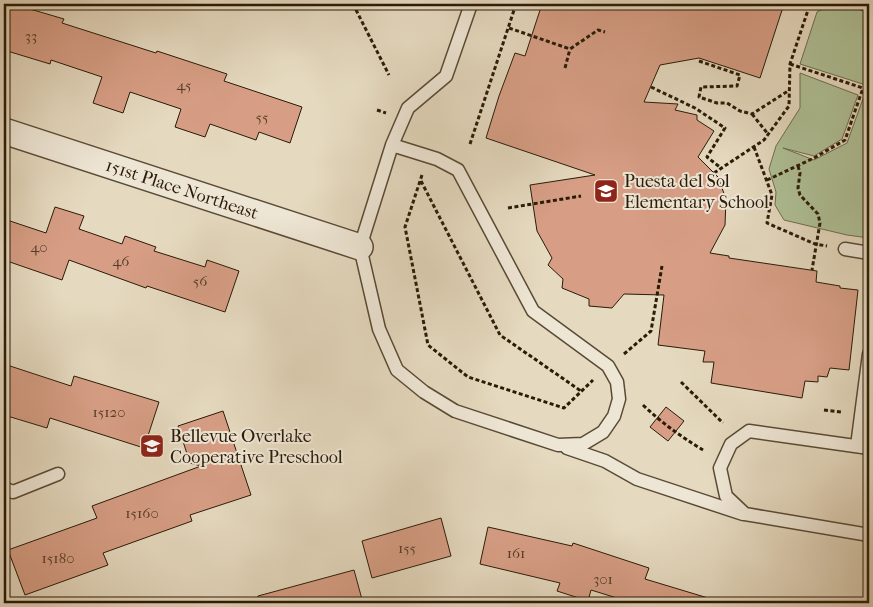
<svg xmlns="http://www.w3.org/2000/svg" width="873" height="607" font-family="'IM FELL French Canon',serif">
	<rect width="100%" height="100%" fill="#e5d9bf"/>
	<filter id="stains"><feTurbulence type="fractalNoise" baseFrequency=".004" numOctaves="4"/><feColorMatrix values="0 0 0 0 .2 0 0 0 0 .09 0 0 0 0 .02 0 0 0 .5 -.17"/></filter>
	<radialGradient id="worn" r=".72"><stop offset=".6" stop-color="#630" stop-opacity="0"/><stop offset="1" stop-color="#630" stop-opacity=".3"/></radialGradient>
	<path fill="#afc096" stroke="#6c6e4e" d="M832,4H843L869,13V86L800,64L817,12Z
		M800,73L858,95L842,139L814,156L783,148L814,160L847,143L864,96L869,95V238L847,235L784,220L775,205L776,192L769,169L776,146L800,108Z"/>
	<path fill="#d79e85" stroke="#2a1b07" d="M4,4H13L64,19L62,23L156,53L157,51L227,74L224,81L302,107L290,143L259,132L256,140L210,124L205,137L175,127L181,109L130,92L123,113L93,103L102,77L51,60L50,64L4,50Z
		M542,4H784L760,78L699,58L660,65L644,102L678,104L675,110L697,115V120L714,131L698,157L718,177L726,199L725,225L710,253L729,256V258L817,271L816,282L840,286V288L858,290L849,370L830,368L827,377L818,376V382L805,381L802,398L711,383L714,362H703L705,351L658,345L664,295L624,294L612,308L589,306V299L562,288L563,279L548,265L552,258L537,231L530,185L595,175L486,138L499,96L515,53L525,56Z
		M55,207L84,216L79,229L122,244L125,236L156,247L154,251L205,267L207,260L239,271L225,312L147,286L146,288L69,260L62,280L4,260V219L46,233Z
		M4,364L71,386L74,376L159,402L144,448L50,418L47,428L4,415Z
		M666,407L684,421L668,441L650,427Z
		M223,411L251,495L190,515L192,521L103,553L108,565L25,595L8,550L97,518L92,506L201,466L190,463L178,426Z
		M441,518L451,556L372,578L362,541Z
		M488,527L572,546L573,543L649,568L645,579L708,598L707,603H633L591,590L588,601L557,591L560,583L480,564Z
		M354,570L363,603H258V596Z"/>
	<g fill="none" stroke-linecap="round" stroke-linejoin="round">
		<defs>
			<path id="lane" d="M392,145L437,159L458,170L533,311L608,366L617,382L619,399L614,416L603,432L583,444L558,445L455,411L424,392L397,370L379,329L360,247L392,145L408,108L446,76L471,4
				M845,249L869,253
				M857,446L869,354
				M567,448L605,461L637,479L743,514
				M869,448L749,431L731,444L720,468L726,496L745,514L869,535
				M4,488L13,492L58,474"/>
			<path id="street" d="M4,131L360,247"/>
		</defs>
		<use href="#lane" stroke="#594a35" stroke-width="15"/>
		<use href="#street" stroke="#594a35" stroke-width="28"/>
		<path stroke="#2a1b07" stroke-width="3" stroke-dasharray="4 2.5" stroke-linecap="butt" d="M353,4L389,75
			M860,4L869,7
			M509,28L570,49L598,30L605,32
			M699,61L740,75L737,86L701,87L699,97L717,103H727L740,111L752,114L788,91
			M790,64L869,90
			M565,68L570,49
			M651,87L695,108L725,128L707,157L721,168
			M377,110L386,113
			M752,114L768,134
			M470,144L516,4
			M754,147L772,195L767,223L815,244L827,246
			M798,166L800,173L798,188L800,195L818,214L820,223L812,270
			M714,173L764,140L789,106L790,64L810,4
			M422,175L405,227L428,345L468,377L564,408L593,380
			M767,180L814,158L845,140L863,88
			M421,181L500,335L581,391
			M508,208L581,196
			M624,354L651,331L662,266
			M681,382L723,423
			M643,405C662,423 680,436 703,450
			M824,410L841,412"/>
		<use href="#lane" stroke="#eee6d5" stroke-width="12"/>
		<use href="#street" stroke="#eee6d5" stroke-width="25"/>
	</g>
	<defs>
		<symbol id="school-square" viewBox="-11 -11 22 22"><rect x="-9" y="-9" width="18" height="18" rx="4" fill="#8f2418" stroke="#eee6d5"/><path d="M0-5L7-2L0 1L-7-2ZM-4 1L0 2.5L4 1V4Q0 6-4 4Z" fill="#fff"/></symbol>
	</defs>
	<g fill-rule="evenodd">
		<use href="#school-square" x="592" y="177" width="28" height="28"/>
		<use href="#school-square" x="138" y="432" width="28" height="28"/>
	</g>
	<g text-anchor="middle" stroke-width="4" stroke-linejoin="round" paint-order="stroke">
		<g font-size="15" fill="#553c26">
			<text x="31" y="41">33</text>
			<text x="184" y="90">45</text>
			<text x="262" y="122">55</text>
			<text x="39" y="252">40</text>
			<text x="121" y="266">46</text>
			<text x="200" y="286">56</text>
			<text x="109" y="417">15120</text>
			<text x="142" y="518">15160</text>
			<text x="407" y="553">155</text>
			<text x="516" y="558">161</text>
			<text x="58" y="563">15180</text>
			<text x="603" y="584">301</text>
		</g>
		<g font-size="18" fill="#2a1b07" stroke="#eee6d5" text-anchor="start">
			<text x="624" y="187">Puesta del Sol<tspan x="624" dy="21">Elementary School</tspan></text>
			<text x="170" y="442">Bellevue Overlake<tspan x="170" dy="21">Cooperative Preschool</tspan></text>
		</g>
		<g font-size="18" fill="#2a1b07" stroke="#eee6d5">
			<text transform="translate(182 189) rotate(18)" y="6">151st Place Northeast</text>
		</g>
	</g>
	<rect width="873" height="607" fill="none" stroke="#e5d9bf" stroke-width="20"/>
	<rect x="5" y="5" width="863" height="597" fill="none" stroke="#2a1b07" stroke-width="2.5"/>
	<rect x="10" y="10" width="853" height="587" fill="none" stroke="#2a1b07"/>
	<rect width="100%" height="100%" filter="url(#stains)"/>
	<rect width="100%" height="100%" fill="url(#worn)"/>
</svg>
